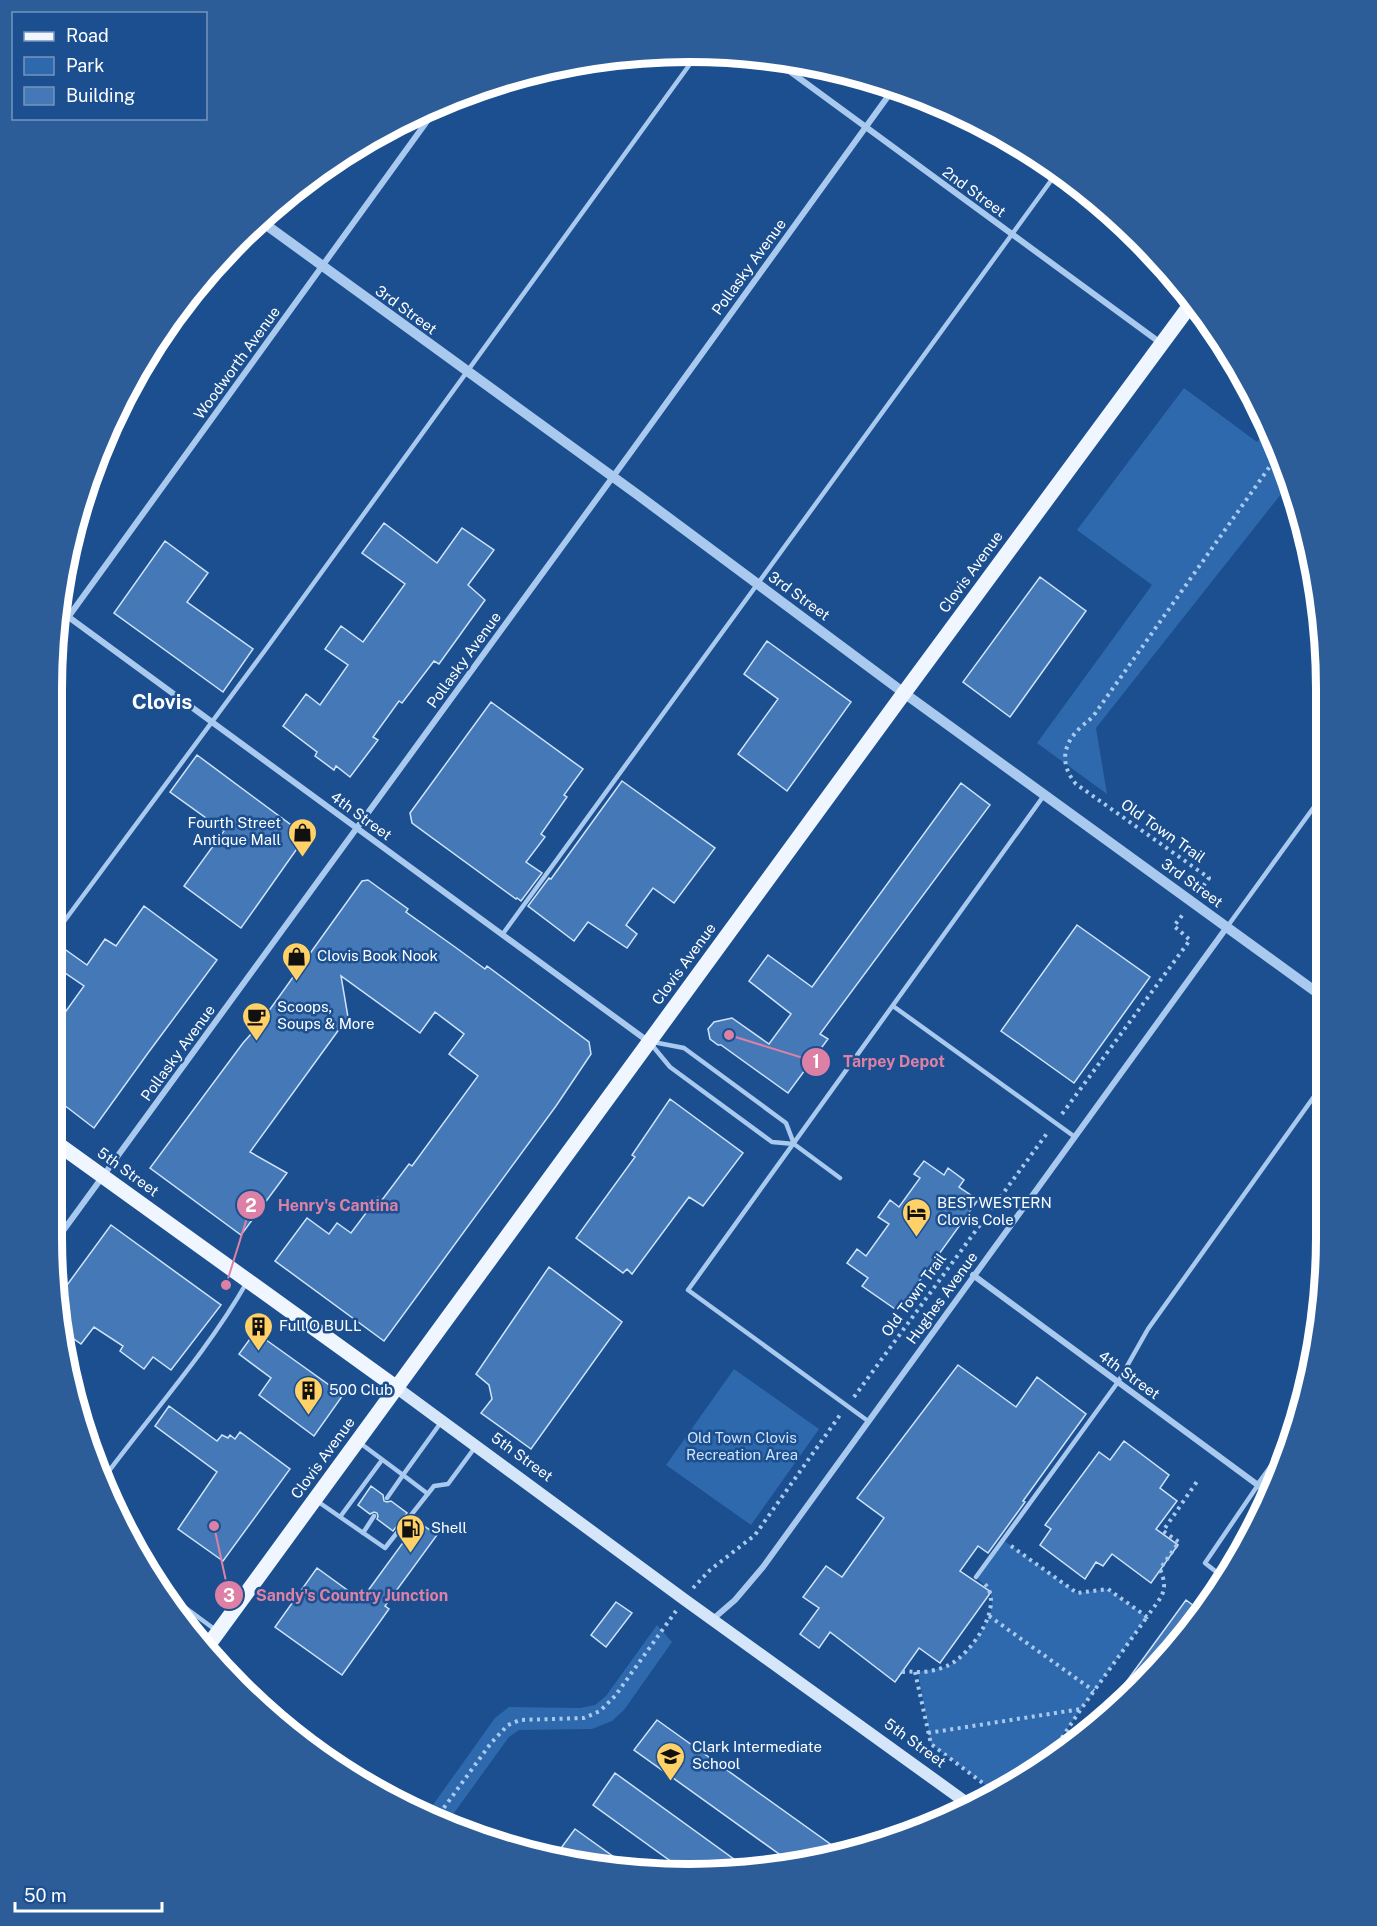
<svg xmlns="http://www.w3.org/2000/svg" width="1377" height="1926" font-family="'Public Sans',sans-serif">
	<rect width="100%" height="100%" fill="#1b4f8f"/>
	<path fill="#2e69ad" d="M1184,388L1257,442L1268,427L1289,484L1096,728L1107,794L1037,743L1152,585L1077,530Z
		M734,1369L819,1429L751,1525L666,1465Z
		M1003,1540L1077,1593L1108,1589L1147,1617L1037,1771L996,1793L931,1744L918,1672C927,1670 941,1669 950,1665C967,1656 990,1624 992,1605C992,1600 991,1595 990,1591L976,1577Z
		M657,1625L672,1642L624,1710L612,1721L592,1729L519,1730L509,1737L446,1824L425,1816L495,1718L509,1707L580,1708L595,1705L606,1696Z"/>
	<path fill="#4478b7" stroke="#cfe3fa" stroke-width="1.5" d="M384,523L437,563L462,528L494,550L468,585L485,600L439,664L434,661L402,703L399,701L373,737L378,740L350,777L336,766L334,770L315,756L317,752L283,726L306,694L320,705L348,665L325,649L341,626L363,642L405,584L362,553Z
		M165,541L208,573L187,602L253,649L223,692L114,613Z
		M1040,577L1086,611L1010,717L963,682Z
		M767,641L851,702L787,791L738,754L778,699L744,674Z
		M491,702L583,769L564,795L567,797L541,834L545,837L526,862L542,873L521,901L517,898L516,899L412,823L410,813Z
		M197,755L306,836L241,928L184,886L224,831L170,792Z
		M622,781L715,848L674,903L653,888L626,925L637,934L627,948L588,922L574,941L528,906L549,878L551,879Z
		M961,783L990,805L820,1034L828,1039L788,1093L721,1045H718L710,1039L708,1029L714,1022L732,1018L769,1044L791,1014L749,981L768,955L812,987Z
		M368,880L408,909L406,912L455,947L485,969L487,966L589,1042L591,1054L556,1106L384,1341L275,1261L307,1218L329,1234L337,1223L351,1233L378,1197L382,1200L409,1164L412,1166L478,1076L449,1054L464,1034L435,1012L420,1033L341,976L348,1017L250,1152L287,1173L241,1235L150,1168L243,1043L258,1026L362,881Z
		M144,906L217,960L148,1053L94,1128L51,1095V1032L84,986L52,964L63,948L87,965L105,939L116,946Z
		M1077,925L1150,977L1074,1083L1001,1031Z
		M670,1099L743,1153L703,1206L689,1197L632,1274L627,1269L623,1273L576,1238L635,1157L632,1155Z
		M924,1161L944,1175L948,1168L964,1180L959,1187L978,1200L898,1311L862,1286L868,1278L847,1263L857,1249L866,1256L889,1224L878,1217L890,1200L899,1207L920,1178L914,1174Z
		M111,1225L221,1305L171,1370L153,1357L144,1369L120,1351L123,1346L94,1327L81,1344L64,1332L59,1296Z
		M549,1267L622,1322L531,1449L481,1413L492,1399L489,1385L476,1374Z
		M255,1332L343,1395L314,1436L259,1395L271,1378L239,1354Z
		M958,1365L1016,1407L1037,1377L1086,1414L1023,1501L1025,1502L988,1553L978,1546L960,1571L991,1592L940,1663L919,1648L895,1682L830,1632L819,1648L800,1634L819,1608L803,1597L826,1566L842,1577L884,1518L857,1498Z
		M169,1406L217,1441L222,1435L228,1438L230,1435L235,1439L240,1432L290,1469L223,1561L178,1529L217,1472L155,1426Z
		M1124,1441L1169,1475L1160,1488L1177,1501L1156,1529L1178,1545L1151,1583L1112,1554L1103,1566L1096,1562L1085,1579L1040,1545L1051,1529L1045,1525L1099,1452L1110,1460Z
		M371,1486L383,1495L384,1501L387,1502L391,1501L407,1513L393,1531L377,1519L378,1516L377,1513L374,1512L370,1514L358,1505Z
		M414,1519L437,1535L385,1606L389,1609L342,1675L275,1627L317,1568L357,1597L363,1590L367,1592L405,1540L400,1536Z
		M1186,1600L1202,1612L1194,1626L1132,1692L1124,1685Z
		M616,1602L632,1613L606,1647L591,1635Z
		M657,1720L840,1851L793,1864L634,1750Z
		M615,1773L749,1870H683L593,1805Z
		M575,1829L632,1870L605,1869L553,1859Z"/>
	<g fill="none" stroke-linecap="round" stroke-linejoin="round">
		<path stroke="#a9c9ee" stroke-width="4" stroke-dasharray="3 4.5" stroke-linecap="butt" d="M1199,892L1209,878L1076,784C1060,765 1062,745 1080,728C1085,723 1090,720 1094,715L1278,455
			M1062,1114L1190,940L1174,926L1184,913
			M854,1397L1048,1132
			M1011,1546L1077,1593L1108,1589L1147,1617C1160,1597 1170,1593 1160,1569L1179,1542L1163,1531L1198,1480
			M693,1588L710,1570L755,1535L840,1415
			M989,1616L1094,1691
			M902,1672C908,1671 914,1672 921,1672C929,1672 941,1669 949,1665C971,1654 1006,1605 984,1583
			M915,1672L931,1744L996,1793
			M928,1733L1081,1709
			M1041,1769L1081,1709L1147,1617
			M435,1820L491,1743L508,1725L520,1720L584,1718L600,1711L615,1696L676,1611"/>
		<path stroke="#a9c9ee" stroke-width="4.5" d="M1227,927L1322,796
			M502,935L1058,171
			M51,939L266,649L698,53
			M893,1006L1075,1137
			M653,1042L684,1048L786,1123L794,1144
			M651,1044L670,1067L772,1142L794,1144L840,1178
			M868,1421L688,1290L1045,794
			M360,1443L403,1475L442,1421
			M100,1483C149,1416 206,1354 247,1282
			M387,1498L403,1475L428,1494
			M317,1501L385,1548L434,1486L448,1484L476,1446
			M340,1517L382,1460
			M363,1533L374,1516
			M976,1577L1118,1382L1148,1329L1323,1084
			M1224,1578L1205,1563L1258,1485
			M156,1586L217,1631"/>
		<path stroke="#a9c9ee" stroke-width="6" d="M773,59L1162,344
			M59,610L649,1042
			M56,634L438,106
			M52,1246L631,452L894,88
			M973,1275L1270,1494
			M1258,1485L1290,1441
			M713,1619L735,1600L763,1567L1227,927"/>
		<path stroke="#a9c9ee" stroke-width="10" d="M258,219L638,495L904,693L1323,997"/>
		<path stroke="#d6e6fa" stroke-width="12" d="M397,1388L685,1600L971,1806"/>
		<path stroke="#f0f6ff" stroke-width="15" d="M51,1139L397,1388
			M207,1647L904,693L1191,304"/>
	</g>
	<defs>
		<symbol id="shop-pin" viewBox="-11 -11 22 30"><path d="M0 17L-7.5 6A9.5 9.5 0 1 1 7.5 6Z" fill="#ffd166" stroke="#1b4f8f"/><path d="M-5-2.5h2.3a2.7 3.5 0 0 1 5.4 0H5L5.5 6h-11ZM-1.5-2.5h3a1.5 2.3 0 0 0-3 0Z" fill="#111"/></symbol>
		<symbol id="cafe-pin" viewBox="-11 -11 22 30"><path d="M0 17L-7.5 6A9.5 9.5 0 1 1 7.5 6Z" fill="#ffd166" stroke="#1b4f8f"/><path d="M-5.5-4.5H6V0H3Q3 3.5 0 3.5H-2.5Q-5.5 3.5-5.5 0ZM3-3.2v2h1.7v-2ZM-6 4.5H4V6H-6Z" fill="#111"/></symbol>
		<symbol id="hotel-pin" viewBox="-11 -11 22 30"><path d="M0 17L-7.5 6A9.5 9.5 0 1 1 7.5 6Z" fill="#ffd166" stroke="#1b4f8f"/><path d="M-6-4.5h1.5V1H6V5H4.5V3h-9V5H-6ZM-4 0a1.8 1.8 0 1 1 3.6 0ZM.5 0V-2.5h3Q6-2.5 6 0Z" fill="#111"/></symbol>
		<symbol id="building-pin" viewBox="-11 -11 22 30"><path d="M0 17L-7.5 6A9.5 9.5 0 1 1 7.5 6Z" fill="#ffd166" stroke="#1b4f8f"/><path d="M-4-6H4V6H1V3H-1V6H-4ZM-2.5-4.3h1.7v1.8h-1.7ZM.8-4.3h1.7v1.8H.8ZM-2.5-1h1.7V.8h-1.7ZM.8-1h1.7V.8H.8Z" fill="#111"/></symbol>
		<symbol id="fuel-pin" viewBox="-11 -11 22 30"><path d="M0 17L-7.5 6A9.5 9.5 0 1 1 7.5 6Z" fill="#ffd166" stroke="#1b4f8f"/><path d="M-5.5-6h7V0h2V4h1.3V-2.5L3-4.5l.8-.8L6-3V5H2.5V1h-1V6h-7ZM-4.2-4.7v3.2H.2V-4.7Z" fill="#111"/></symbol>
		<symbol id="school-pin" viewBox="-11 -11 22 30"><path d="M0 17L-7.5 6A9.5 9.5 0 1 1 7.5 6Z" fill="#ffd166" stroke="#1b4f8f"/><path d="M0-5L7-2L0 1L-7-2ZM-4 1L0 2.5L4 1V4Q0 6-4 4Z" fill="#111"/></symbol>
	</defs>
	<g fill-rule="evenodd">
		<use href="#shop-pin" x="286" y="816" width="33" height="45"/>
		<use href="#shop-pin" x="280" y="940" width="33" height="45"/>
		<use href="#cafe-pin" x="240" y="1000" width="33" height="45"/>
		<use href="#hotel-pin" x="900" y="1196" width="33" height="45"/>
		<use href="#building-pin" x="242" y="1310" width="33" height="45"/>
		<use href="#building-pin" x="292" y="1374" width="33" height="45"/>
		<use href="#fuel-pin" x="394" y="1512" width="33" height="45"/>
		<use href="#school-pin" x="654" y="1740" width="33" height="45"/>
	</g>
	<g text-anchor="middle" stroke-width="5" stroke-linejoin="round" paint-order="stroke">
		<g font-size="15" fill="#fff" stroke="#1b4f8f">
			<text transform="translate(974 192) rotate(36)" y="5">2nd Street</text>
			<text transform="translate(749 267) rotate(-54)" y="5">Pollasky Avenue</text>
			<text transform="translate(406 310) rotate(36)" y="5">3rd Street</text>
			<text transform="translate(237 363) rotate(-54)" y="5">Woodworth Avenue</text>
			<text transform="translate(971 572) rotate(-54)" y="5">Clovis Avenue</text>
			<text transform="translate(799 596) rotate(36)" y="5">3rd Street</text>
			<text transform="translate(464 660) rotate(-54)" y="5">Pollasky Avenue</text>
			<text transform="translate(361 816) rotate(36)" y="5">4th Street</text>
			<text transform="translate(1163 831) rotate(35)" y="5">Old Town Trail</text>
			<text transform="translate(1192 883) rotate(36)" y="5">3rd Street</text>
			<text transform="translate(684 964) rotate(-54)" y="5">Clovis Avenue</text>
			<text transform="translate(178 1053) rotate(-54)" y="5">Pollasky Avenue</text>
			<text transform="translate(128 1172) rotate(36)" y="5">5th Street</text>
			<text transform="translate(914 1295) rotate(-54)" y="5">Old Town Trail</text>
			<text transform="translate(942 1298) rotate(-54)" y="5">Hughes Avenue</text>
			<text transform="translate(1129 1375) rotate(36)" y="5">4th Street</text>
			<text transform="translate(522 1457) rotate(36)" y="5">5th Street</text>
			<text transform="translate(323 1458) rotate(-54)" y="5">Clovis Avenue</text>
			<text transform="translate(915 1743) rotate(36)" y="5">5th Street</text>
		</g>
		<g font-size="15" fill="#fff" stroke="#1b4f8f" text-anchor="start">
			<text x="281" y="828" text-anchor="end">Fourth Street<tspan x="281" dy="17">Antique Mall</tspan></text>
			<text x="317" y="961">Clovis Book Nook</text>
			<text x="277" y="1012">Scoops,<tspan x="277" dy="17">Soups &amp; More</tspan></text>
			<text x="937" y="1208">BEST WESTERN<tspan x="937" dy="17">Clovis Cole</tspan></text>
			<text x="279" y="1331">Full O BULL</text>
			<text x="329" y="1395">500 Club</text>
			<text x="431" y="1533">Shell</text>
			<text x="692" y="1752">Clark Intermediate<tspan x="692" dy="17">School</tspan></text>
		</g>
		<g font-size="15" fill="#cfe3fa" stroke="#1b4f8f">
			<text x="742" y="1443">Old Town Clovis<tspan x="742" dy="17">Recreation Area</tspan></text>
		</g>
		<g font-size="21" font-weight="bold" fill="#fff" stroke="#1b4f8f">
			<text x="162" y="709">Clovis</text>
		</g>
	</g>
	<path d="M0 0H1377V1926H0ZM689 62H689A627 627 0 0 1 1316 689V1237A627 627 0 0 1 689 1864H689A627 627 0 0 1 62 1237V689A627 627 0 0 1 689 62Z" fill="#2d5d98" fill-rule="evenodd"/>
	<path fill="none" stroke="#fff" stroke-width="8" d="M689 62H689A627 627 0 0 1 1316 689V1237A627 627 0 0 1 689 1864H689A627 627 0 0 1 62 1237V689A627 627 0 0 1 689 62Z"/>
	<path fill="none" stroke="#dd80a5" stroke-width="2" d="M729 1035L816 1062M226 1285L251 1205M214 1526L229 1595"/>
	<g fill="#dd80a5" stroke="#1b4f8f" stroke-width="2">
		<circle cx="729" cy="1035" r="6"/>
		<circle cx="226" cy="1285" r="6"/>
		<circle cx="214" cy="1526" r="6"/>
		<circle cx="816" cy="1062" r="15"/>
		<circle cx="251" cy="1205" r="15"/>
		<circle cx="229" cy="1595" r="15"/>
	</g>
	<g font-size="18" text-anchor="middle" font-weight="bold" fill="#fff">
		<text x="816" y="1068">1</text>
		<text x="251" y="1212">2</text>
		<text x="229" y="1602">3</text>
	</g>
	<g font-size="16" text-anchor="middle" font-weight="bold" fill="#dd80a5" stroke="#1b4f8f" stroke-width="5" stroke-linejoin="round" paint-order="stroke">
		<text x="894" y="1067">Tarpey Depot</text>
		<text x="338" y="1211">Henry's Cantina</text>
		<text x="352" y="1601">Sandy's Country Junction</text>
	</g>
	<rect x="12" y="12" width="195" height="108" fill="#1b4f8f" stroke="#7695bc" stroke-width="1.5"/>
	<rect x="24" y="32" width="30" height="9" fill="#f0f6ff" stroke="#7695bc" stroke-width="1.5"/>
	<text x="66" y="42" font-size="18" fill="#ffffff">Road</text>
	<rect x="24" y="57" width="30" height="18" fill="#2e69ad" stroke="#7695bc" stroke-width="1.5"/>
	<text x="66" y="72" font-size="18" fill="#ffffff">Park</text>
	<rect x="24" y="87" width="30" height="18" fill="#4478b7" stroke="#7695bc" stroke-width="1.5"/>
	<text x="66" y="102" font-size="18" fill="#ffffff">Building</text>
	<path d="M15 1902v9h147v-9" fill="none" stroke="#ffffff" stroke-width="3"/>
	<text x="24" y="1902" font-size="18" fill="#ffffff" stroke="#1b4f8f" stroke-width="4.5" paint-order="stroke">50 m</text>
</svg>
